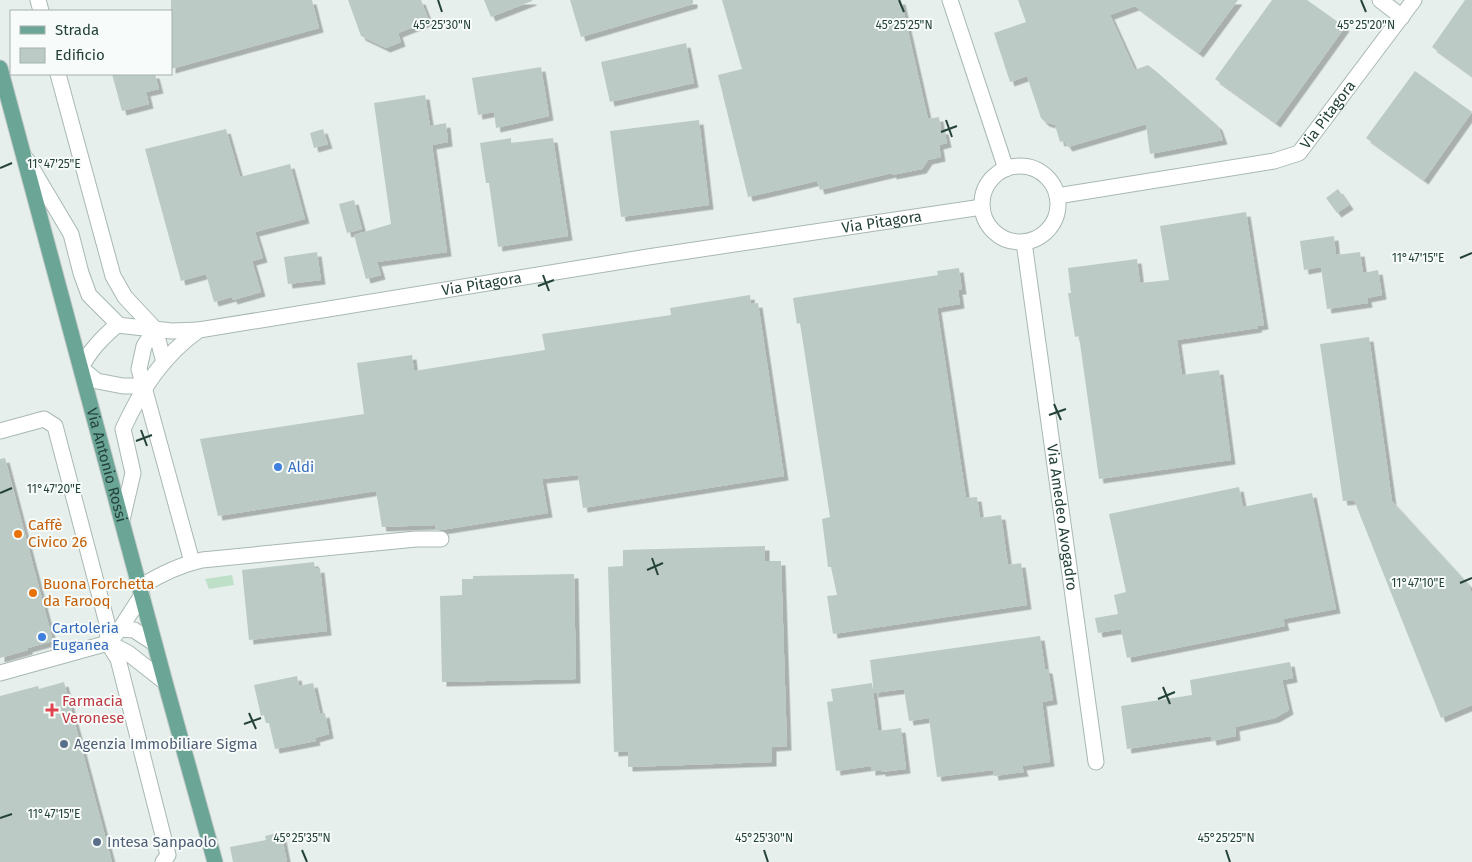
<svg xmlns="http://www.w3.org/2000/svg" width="1472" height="862" font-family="'Fira Sans',sans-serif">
	<defs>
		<filter id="shadow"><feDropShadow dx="4.5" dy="4.5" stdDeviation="0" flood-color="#0004"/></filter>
	</defs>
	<rect width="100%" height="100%" fill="#e6efeb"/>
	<path fill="#bfe0c8" d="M232,575L234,585L209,589L205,579Z"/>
	<path fill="#bbcac4" filter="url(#shadow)" d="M171,0H312L319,28L171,69Z
		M348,0H421L429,21L398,33L401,42L386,48L361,36Z
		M484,0H532V1L491,17Z
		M570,0H693V4L581,37Z
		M722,0H901L928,119L939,117L941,130H944L947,143L939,145L941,157L928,160L922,169L892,175V173L820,190L817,181L748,197L718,75L742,69Z
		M1018,0H1238L1199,53L1135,6L1110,15L1135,70L1148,65L1158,73L1218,126L1223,140L1150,154L1146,124L1068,147L1064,141L1060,142L1055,125L1045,122L1041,118L1027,76L1010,82L994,33L1026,22Z
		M1272,0H1307L1345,27L1276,123L1215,79Z
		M1465,0H1472V76L1432,47Z
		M686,43L694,83L610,102L601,62Z
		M541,67L549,116L496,128L494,112L478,115L472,78Z
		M1415,71L1472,112L1424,180L1366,138Z
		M112,74H155L159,89L146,92L149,104L122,111Z
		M425,95L430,126L446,123L448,142L432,145L447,252L377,262L381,275L366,279L354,235L391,224L374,103Z
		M699,120L709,205L621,217L610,131Z
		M226,129L240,177L290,164L305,219L255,232L263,258L252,261L261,292L233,300L232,297L214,302L206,274L181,281L145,149Z
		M323,129L328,144L314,148L310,133Z
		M511,138V143L553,138L568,236L498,247L489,183H486L480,143Z
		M1338,189L1349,205L1337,213L1326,198Z
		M354,200L362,229L347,233L339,204Z
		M1246,212L1264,325L1257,326L1258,328L1177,340L1182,375L1219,370L1231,460L1099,479L1079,336L1075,337L1068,293H1071L1068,268L1137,259L1140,283L1169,280L1160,226Z
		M1334,236L1336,255L1360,252L1363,273L1378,270L1382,295L1367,298L1368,303L1327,309L1321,267L1304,270L1300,241Z
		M317,252L321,280L288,284L284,257Z
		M959,268L962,290H958L960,304L937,308L966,498L977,497L980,518L1001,515L1008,565L1021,563L1027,605L833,634L827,596L837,595L831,567H828L822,519L830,517L800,323L797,324L793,298L938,275L937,271Z
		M750,295L751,304L758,303L784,476L583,508L578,475L542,479L548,513L441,530H436L435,525L382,527L376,491L218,516L200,439L364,414L357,363L412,355L414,371L545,350L542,334L671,315L670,308Z
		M1369,337L1392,501L1469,585L1472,594V705L1441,718L1354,500L1343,501L1320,344Z
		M5,458L53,641L28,648V650L0,658V459Z
		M1239,487L1243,507L1312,493L1336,609L1283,619L1285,626L1127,658L1121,629L1098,633L1095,618L1118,614L1114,595L1126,592L1109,514Z
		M765,546V561H781L787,746L772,747V762L628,767V751L614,752L608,567L623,566V550Z
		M314,562L315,569L320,568L327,631L249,640L242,570Z
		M574,574L576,679L442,682L440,596L462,595V579H473V576Z
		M1040,636L1045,669H1048L1053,700L1042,702L1050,762L1022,766L1024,772L994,776L993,770L937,777L929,718L909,721L904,689L874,693L870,660Z
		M1290,662L1293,678L1282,680L1289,710L1275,718L1235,727L1236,736L1212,741L1211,736L1127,749L1121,706L1192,695L1190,680Z
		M297,676L299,686L313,683L320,714L325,713L329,734L315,738L316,741L275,749L269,723H266L264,715L261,716L254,685Z
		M64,682L112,862H0V696L38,686L39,689Z
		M872,683L878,731L901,728L906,769L881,772V770L871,771V766L836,771L827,702L833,701L831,689Z
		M281,832L287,862H233L230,847L266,840L265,836Z"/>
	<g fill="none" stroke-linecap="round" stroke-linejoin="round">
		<defs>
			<g id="minor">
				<path d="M38,0L41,11"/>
				<path d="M950,0L1006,169"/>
				<path d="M1380,0L1402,17"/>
				<path d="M58,74L113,276L125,297L155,329L164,362"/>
				<path d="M27,160L71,234L81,273L89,295L116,322L117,325L172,331L199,330"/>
				<circle cx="1020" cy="204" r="38"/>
				<path id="s1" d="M1057,196L1274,161L1299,153L1414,0"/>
				<path id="s2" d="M1024,242L1096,762"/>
				<path d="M117,325C102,338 90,350 81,368L97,381L123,386H145"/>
				<path d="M155,329L144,346L139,369L192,562"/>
				<path d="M0,431L44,419L55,426L107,623L108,643L118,659L168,855L163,862"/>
				<path id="s3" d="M122,520L133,473L123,429C141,390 163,355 199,330L648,257L982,207"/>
				<path d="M140,587C159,575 179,565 202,560L416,539H441"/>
				<path d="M120,629L134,630L154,643"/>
				<path d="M109,643L128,653L165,682"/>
				<path d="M0,673L108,643L120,629L142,595"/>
			</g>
			<g id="major">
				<path id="s4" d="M0,68L165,682L215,862"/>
			</g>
		</defs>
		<use href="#minor" stroke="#a8b8b2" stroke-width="17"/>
		<use href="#major" stroke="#c2cac8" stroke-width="17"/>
		<use href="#minor" stroke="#fff" stroke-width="15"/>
		<use href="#major" stroke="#6aa596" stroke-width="15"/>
	</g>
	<path fill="none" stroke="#24423a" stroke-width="2" d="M438,0L442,12M899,0L904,12M1361,0L1366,12M946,120L952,137M941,132L957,126M0,168L12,163M1460,258L1472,253M543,275L549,291M538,286L554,280M1054,404L1061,420M1049,415L1066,409M141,430L147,446M136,441L152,435M0,493L12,488M652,558L658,575M647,570L663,563M1460,583L1472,578M1163,687L1170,704M1158,699L1175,692M249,713L256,729M244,724L261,718M0,818L12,814M302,850L307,862M764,850L768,862M1226,850L1230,862"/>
	<g fill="#3f7fe0" stroke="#f7fbf9" stroke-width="2">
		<circle cx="278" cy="467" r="5"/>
		<circle cx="42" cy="637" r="5"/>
	</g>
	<g fill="#e8710a" stroke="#f7fbf9" stroke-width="2">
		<circle cx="18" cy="534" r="5"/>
		<circle cx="33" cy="593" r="5"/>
	</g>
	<path fill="#e0444e" stroke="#f7fbf9" stroke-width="2" d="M49.5 702.5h5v5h5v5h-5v5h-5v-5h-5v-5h5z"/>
	<g fill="#5c6f8a" stroke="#f7fbf9" stroke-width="2">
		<circle cx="64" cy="744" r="5"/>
		<circle cx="97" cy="842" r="5"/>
	</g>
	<g text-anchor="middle" stroke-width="4" stroke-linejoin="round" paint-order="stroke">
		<g font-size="15" fill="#24423a" stroke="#f7fbf9">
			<text dy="5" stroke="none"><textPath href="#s1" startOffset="294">Via Pitagora</textPath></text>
			<text dy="5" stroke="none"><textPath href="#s3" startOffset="911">Via Pitagora</textPath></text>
			<text dy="5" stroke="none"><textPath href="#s3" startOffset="506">Via Pitagora</textPath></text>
			<text dy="5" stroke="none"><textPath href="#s4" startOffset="411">Via Antonio Rossi</textPath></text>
			<text dy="5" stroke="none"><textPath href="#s2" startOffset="278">Via Amedeo Avogadro</textPath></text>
		</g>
		<g font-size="15" fill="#366cbe" stroke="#f7fbf9" text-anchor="start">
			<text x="288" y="472">Aldi</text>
			<text x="52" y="633">Cartoleria<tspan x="52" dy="17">Euganea</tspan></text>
		</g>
		<g font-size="15" fill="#c56008" stroke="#f7fbf9" text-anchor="start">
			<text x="28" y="530">Caffè<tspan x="28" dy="17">Civico 26</tspan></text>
			<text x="43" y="589">Buona Forchetta<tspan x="43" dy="17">da Farooq</tspan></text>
		</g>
		<g font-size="15" fill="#be3a42" stroke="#f7fbf9" text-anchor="start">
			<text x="62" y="706">Farmacia<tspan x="62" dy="17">Veronese</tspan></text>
		</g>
		<g font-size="15" fill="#4e5e75" stroke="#f7fbf9" text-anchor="start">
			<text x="74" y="749">Agenzia Immobiliare Sigma</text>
			<text x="107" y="847">Intesa Sanpaolo</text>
		</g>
	</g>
	<g font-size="12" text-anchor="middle" fill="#24423a" stroke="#f7fbf9" stroke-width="4" stroke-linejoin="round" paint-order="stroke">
		<text x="442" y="29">45°25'30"N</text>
		<text x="904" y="29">45°25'25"N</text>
		<text x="1366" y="29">45°25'20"N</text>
		<text x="54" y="168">11°47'25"E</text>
		<text x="1418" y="262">11°47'15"E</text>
		<text x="54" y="493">11°47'20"E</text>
		<text x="1418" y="587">11°47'10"E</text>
		<text x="54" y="818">11°47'15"E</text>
		<text x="302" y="842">45°25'35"N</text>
		<text x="764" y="842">45°25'30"N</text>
		<text x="1226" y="842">45°25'25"N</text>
	</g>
	<rect x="10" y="10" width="162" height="65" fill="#f7fbf9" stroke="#a3b1ad"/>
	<rect x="20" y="26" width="25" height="8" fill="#6aa596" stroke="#a3b1ad"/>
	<text x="55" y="35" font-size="15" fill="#24423a">Strada</text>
	<rect x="20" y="48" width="25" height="15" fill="#bbcac4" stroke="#a3b1ad"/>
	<text x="55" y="60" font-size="15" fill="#24423a">Edificio</text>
</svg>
